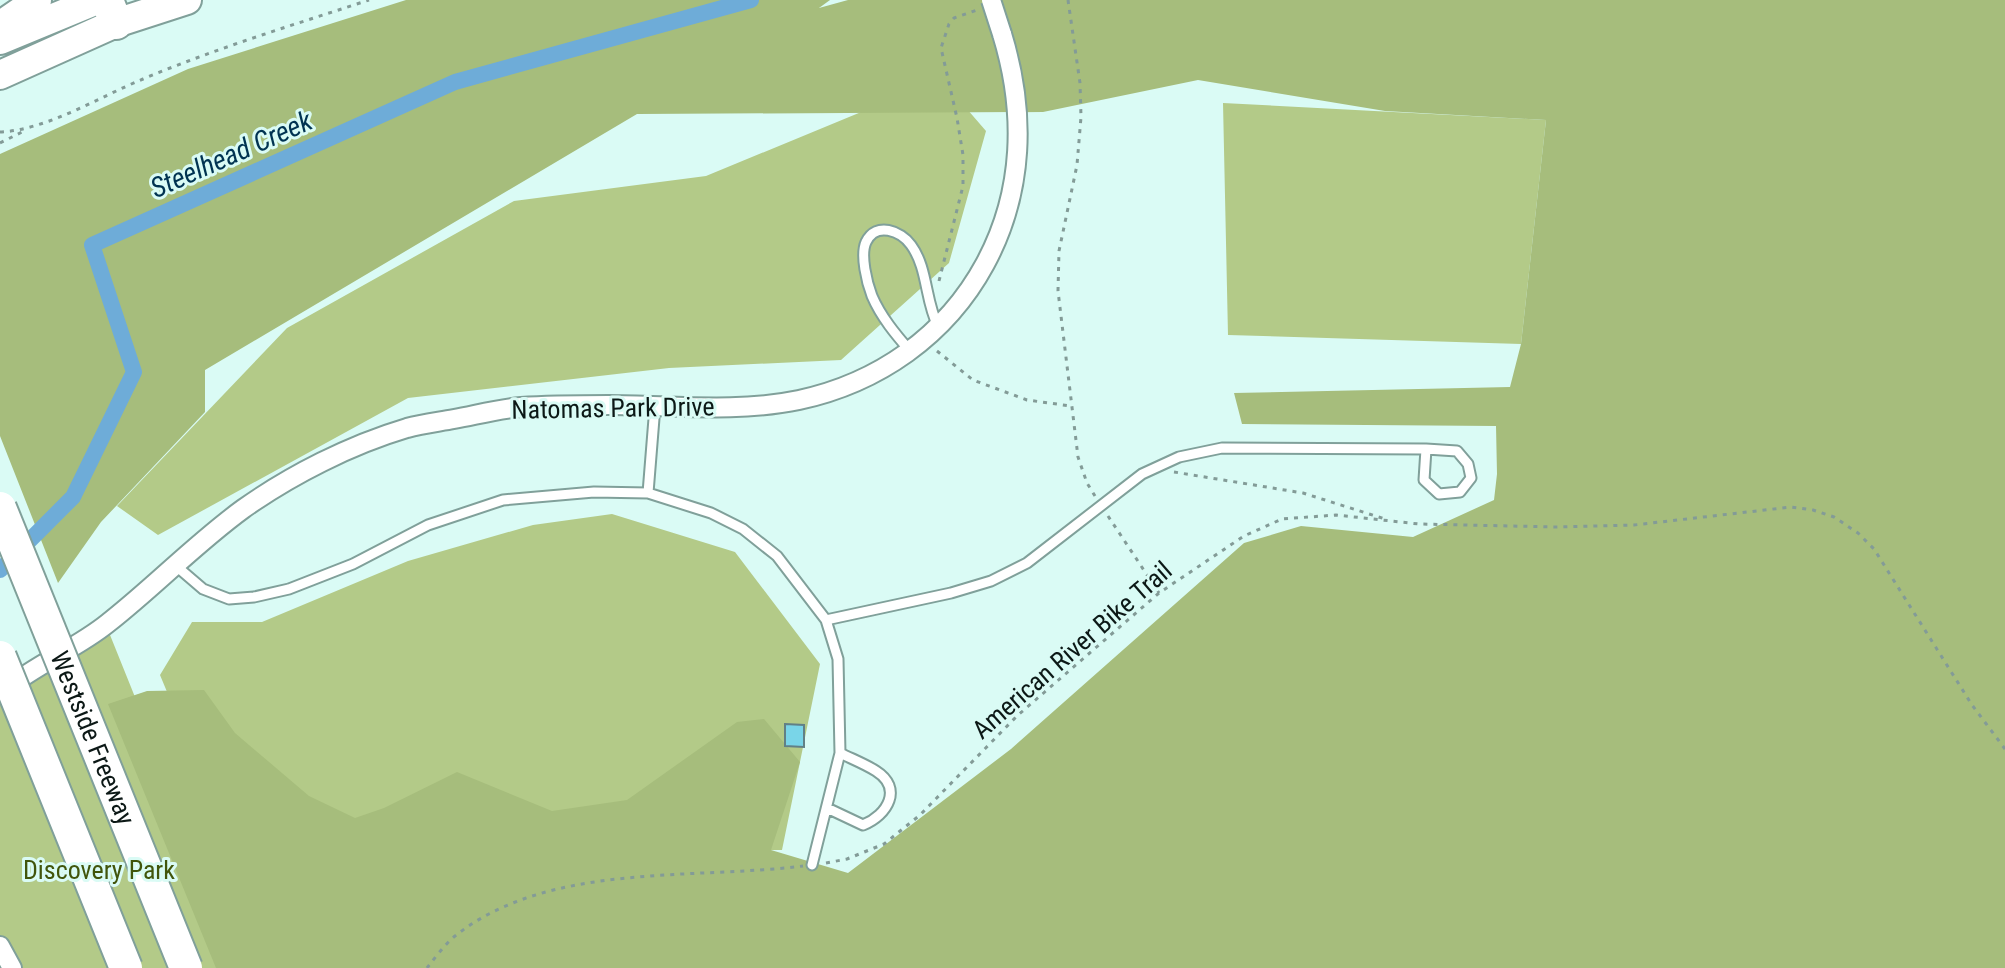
<svg xmlns="http://www.w3.org/2000/svg" width="2005" height="968" font-family="'Roboto Condensed',sans-serif">
	<rect width="100%" height="100%" fill="#dafbf5"/>
	<path fill="#b3ca88" d="M941,79L986,131L949,263L841,360L669,368L408,398L158,535L117,506L287,328L514,201L706,176Z
		M1223,103L1546,120L1521,344L1228,335Z
		M612,514L735,552L820,664L782,850H625L364,968H282L160,675L192,622H262L408,561L533,525Z
		M106,625L244,968H0V705Z"/>
	<path fill="#a6bd7c" d="M406,0H830L819,8L848,0H2005V968H216L108,704L147,691L204,690L235,733L309,796L355,818L384,808L457,772L552,811L627,800L737,722L764,719L800,762L771,850L848,873L1011,749L1244,543L1301,526L1413,537L1494,500L1497,474L1496,426L1242,424L1234,393L1510,387L1521,344L1546,120L1385,111L1198,80L1043,112L637,114L205,370V412L101,522L58,583L0,436V154L188,69Z"/>
	<g fill="none" stroke-linecap="round" stroke-linejoin="round">
		<path stroke="#6eacd8" stroke-width="16" d="M0,570L73,497L134,372L92,245L455,82L751,0"/>
	</g>
	<path fill="#79d5e8" stroke="#618086" stroke-width="2" d="M785,724L804,725V747L785,746Z"/>
	<g fill="none" stroke-linecap="round" stroke-linejoin="round">
		<defs>
			<path id="lane" d="M911,352C896,335 881,317 872,296C867,283 860,255 866,242C876,221 901,231 911,245C928,268 925,301 938,326
				M648,493L655,406
				M175,565L203,589L229,599L254,597L289,589L353,564L428,525L503,500L594,492L648,493L711,513L743,529L777,556L826,620L838,659L840,753L812,865
				M826,620L951,593L991,581L1027,563L1142,474L1179,457L1222,448L1426,449L1457,451L1468,464L1471,478L1460,492L1439,494L1424,480L1426,449
				M827,808L863,825C888,815 903,788 876,771C865,764 852,759 840,753"/>
			<path id="street" d="M5,690C36,664 76,649 108,623C154,587 195,544 243,509C291,475 350,445 407,428C422,424 438,422 454,419C476,415 498,409 521,407C550,405 580,405 609,405C671,405 737,413 799,400C878,383 946,336 985,264C1024,192 1026,112 1002,34
				M0,946L12,968"/>
			<path id="primary" d="M0,40L97,0
				M0,75L116,23L187,0"/>
			<path id="highway" d="M107,0L116,23
				M0,28L25,11L35,0"/>
		</defs>
		<use href="#lane" stroke="#80a09a" stroke-width="13"/>
		<use href="#street" stroke="#80a09a" stroke-width="22"/>
		<use href="#primary" stroke="#80a09a" stroke-width="32"/>
		<use href="#highway" stroke="#80a09a" stroke-width="36"/>
		<path stroke="#839b97" stroke-width="3" stroke-dasharray="4 6" stroke-linecap="butt" d="M1068,0L1080,83L1081,117L1077,165L1059,251L1058,291L1078,457L1087,483L1095,496
			M0,132C47,130 99,97 143,79C217,48 293,25 369,0
			M0,143L24,131
			M939,281L963,186V155L957,118L941,48L949,24L954,18L977,10
			M937,351L973,380L1027,400L1071,406
			M1174,472L1303,493L1385,519
			M1108,516L1159,593
			M826,863L847,859L884,844L920,815L1018,715L1159,593L1244,536L1282,519L1336,515L1419,524L1557,527L1634,525L1791,507L1813,510L1834,517L1858,533L1874,549L1972,705L2005,749
			M427,968C435,958 444,945 455,936C548,862 691,880 803,866"/>
		<use href="#lane" stroke="#fff" stroke-width="9"/>
		<use href="#street" stroke="#fff" stroke-width="18"/>
		<use href="#primary" stroke="#fff" stroke-width="28"/>
		<use href="#highway" stroke="#fff" stroke-width="32"/>
		<defs>
			<path id="street-bridge" d="M991,0L1002,34"/>
			<g id="highway-bridge">
				<path id="s1" d="M0,508L186,968"/>
				<path d="M0,657L126,968"/>
			</g>
		</defs>
		<use href="#street-bridge" stroke="#80a09a" stroke-width="22" stroke-linecap="butt"/>
		<use href="#highway-bridge" stroke="#80a09a" stroke-width="36" stroke-linecap="butt"/>
		<use href="#street-bridge" stroke="#fff" stroke-width="18"/>
		<use href="#highway-bridge" stroke="#fff" stroke-width="32"/>
	</g>
	<g text-anchor="middle" stroke-width="6" stroke-linejoin="round" paint-order="stroke">
		<g font-size="26" fill="#0c1816" stroke="#dafbf5">
			<text transform="translate(613 408) rotate(-1)" y="9">Natomas Park Drive</text>
			<text transform="translate(1072 650) rotate(-41)" y="9">American River Bike Trail</text>
			<text dy="9" stroke="none"><textPath href="#s1" startOffset="248">Westside Freeway</textPath></text>
		</g>
		<g font-size="26" fill="#41550b" stroke="#dafbf5">
			<text x="99" y="879">Discovery Park</text>
		</g>
		<g font-size="28" font-style="italic" fill="#003351" stroke="#dafbf5">
			<text transform="translate(231 154) rotate(-24)" y="10">Steelhead Creek</text>
		</g>
	</g>
</svg>
